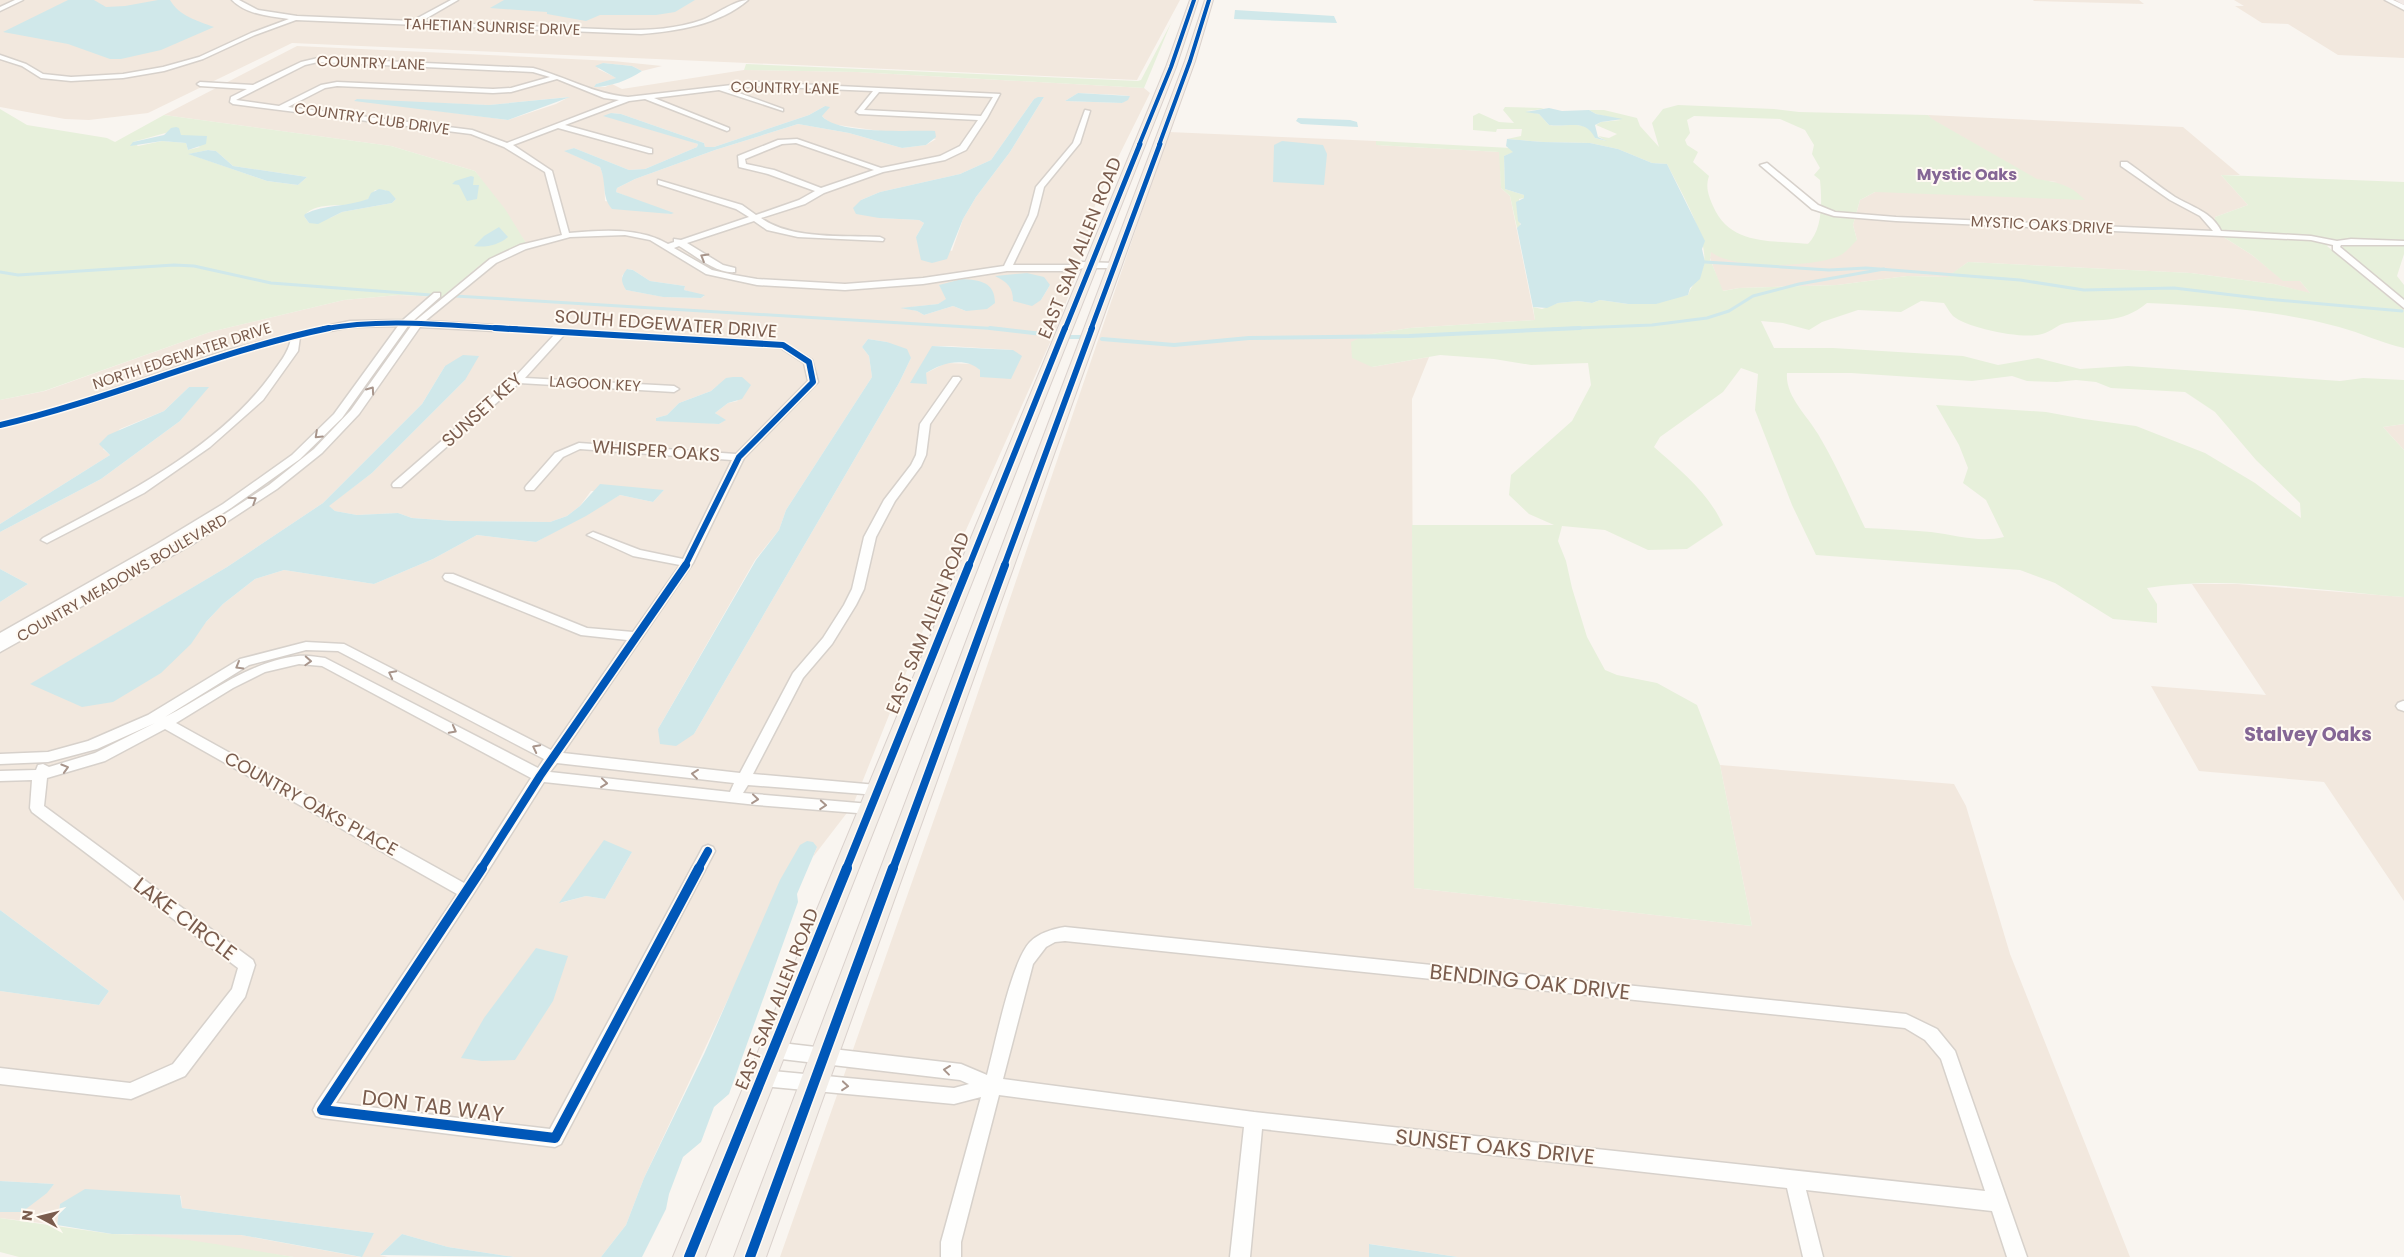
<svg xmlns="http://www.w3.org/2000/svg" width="2404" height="1257" font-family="Poppins,sans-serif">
	<rect width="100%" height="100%" fill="#f9f5f0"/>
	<path fill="#f2e8de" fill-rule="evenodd" d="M0,0H1180L1137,80L292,43L148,113L89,120L65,119L0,107Z
		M2033,0H2139L2144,4L2034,1Z
		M2234,0H2384L2404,10V58L2338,55L2288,24L2262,23L2235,6H2244Z
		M297,46L613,61L662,66L642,71L632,66L603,63L598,69L617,78L596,84L595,87H605L612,84L622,89L744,70L857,72L1144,88L1150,93L1096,202L1075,278L1057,327L940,588L853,805L813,857L817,847L729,997L644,1178L626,1225L601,1257H514L448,1247L402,1234L380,1255L388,1257H294L129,1234L241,1235L361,1257L374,1233L182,1208L181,1196L60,1204L57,1225L0,1218V1212H22L54,1184L0,1181V991L99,1005L109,991L0,910V602L28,584L0,569V532L101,479L180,421L208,387H189L164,411L120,429L103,449L110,455L0,524V400L45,391L210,332L344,300L398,295L442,297L479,266L526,243L475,171L391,146L164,115ZM1078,93L1120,95L1130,96L1122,103L1065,101ZM569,97L556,104L508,120L355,100L489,105ZM1044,97L1010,152L976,197L963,219L952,251L916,237L924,223L919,220L879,218L861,200L880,192L960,174L991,160L1034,99ZM825,106L822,116L831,124L936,139L926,145L902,148L849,133L798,124L715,150L635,179L617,188L616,192L671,214L605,201L604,177L600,167L565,151L574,148L629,170L645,169L697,147L698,144L611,113L621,114L704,143L705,147H714L809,115ZM628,269L633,270L650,281L685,286L684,290L704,296L701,298L664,297L626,290L622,276ZM1009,283L1050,285L1041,300L1013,293ZM939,285L966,311L953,306L924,315L917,311L903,308L938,304L947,299ZM868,339L887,342L911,358L899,383L694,734L658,729L755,560L779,530L786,510L872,377L869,356L862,347ZM933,346H949L1013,350L980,370L974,364L946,363L926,373ZM445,366L465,380L372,473L328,506L335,511L357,515L398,513L412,518L454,521L550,522L567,516L580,506L591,491L664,490L653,502L620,495L536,542L477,535L433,559L374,584L284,570L255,579L223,604L206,622L31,684L227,567L323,503L422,404ZM718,385L738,401L728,403L715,413L725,420L719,424L656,418L667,415L679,403L711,391ZM632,852L605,899L586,896L560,903Z
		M1928,115L2183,127L2240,175H2221L2248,205L2215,217L2214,231L2252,255L2283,280L2300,281L2311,294L2274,284L2191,273L1968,262L1948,277L1907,276L1837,285L1739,288L1722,291L1710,258L1711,251L1857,240L1853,225L1860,200L1875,192L2057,182L2037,180L1931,119Z
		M1169,132L1376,141L1377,145L1500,152L1501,188L1510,196L1535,320L1410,328L1365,335L1372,367L1429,357L1412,399L1414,888L1752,926L1720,765L1954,784L1966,806L2010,954L2130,1257H1458L1370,1244L1369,1257H780L956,757Z
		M2404,424V450L2383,427Z
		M2192,584H2237L2404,597V901L2324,782L2199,771L2151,686L2266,695Z"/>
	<path fill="#e7f0db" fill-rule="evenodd" d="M1171,23L1144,88L857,72L744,70L746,64L1138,81L1141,80Z
		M1678,105L1774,109L1799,112L1928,115L1932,119L2037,179C2057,182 2071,185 2085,200L1875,192L1860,200L1853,225L1857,240C1851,246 1844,255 1836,257C1810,267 1734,270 1711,252L1710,259L1723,291L1739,288L1837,285L1907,276L1947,277L1968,262L2191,273L2274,284L2310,293L2300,281H2283L2252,255L2214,231L2215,217L2248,205L2221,175L2404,182V241L2346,239L2332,241L2327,246L2404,310V348C2382,343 2361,333 2339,327C2279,310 2209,306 2147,303C2121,325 2097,318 2066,323C2058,324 2051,332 2042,334C2024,340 1967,328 1953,316C1949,312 1947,307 1944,303L1921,301L1901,312L1858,310L1822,322L1809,330L1783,323L1761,321L1774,348H1833L1963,356L1998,365L2038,358L2080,369L2128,366L2340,381L2363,378L2404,380V424L2383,427L2404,450V597C2323,591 2227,575 2147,588L2157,604V623L2113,619L2055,583L2020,570L1816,555L1792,505L1755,410L1758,374L1741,368L1723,392L1660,437L1654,447C1681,471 1708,492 1723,525L1687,549L1648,550L1605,530L1562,526L1558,541L1566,561L1572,588L1587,637L1605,670L1617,675L1657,683L1697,705L1720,765L1752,926L1414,888L1412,525H1554L1529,514L1509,495L1511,475L1572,421L1591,385L1588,363L1531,365L1494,359L1440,355L1372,367L1352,358L1351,342L1365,335L1410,328L1535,320L1533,307L1542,309L1558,303L1578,301L1592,303L1600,300L1628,304L1688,295C1692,283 1703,276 1704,262C1708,237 1679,188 1667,164L1652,163L1618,149L1590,143L1543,142L1507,139L1521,136L1522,129H1497L1496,132L1473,130V116L1479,113L1499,122L1514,123L1503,110L1505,107L1541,108L1544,109L1526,111L1539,114L1549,125C1564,128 1590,118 1595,138L1606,141L1598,136L1609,138L1617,134L1596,125L1601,122L1621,120L1596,114L1589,110H1604L1637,118L1640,126L1659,147L1652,123L1663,109ZM1694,116L1780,119L1805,130L1814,145L1812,154L1820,168L1814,175L1820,180C1822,201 1823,229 1808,244C1771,240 1730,246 1713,206C1709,196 1705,188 1709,176L1693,162L1698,152L1687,145L1685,140L1690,133L1687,120ZM1851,373L1972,381L2012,376L2027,381L2057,382L2076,380L2096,382L2111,388L2185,392L2215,412L2256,460L2300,503L2301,518L2255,483L2205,453L2136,426L2084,419L2046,412L1936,405L1959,445L1968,468L1963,483L1986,500L2004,537C1979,543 1956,535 1931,532C1910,530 1887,529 1865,528C1850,497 1836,464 1818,434C1807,415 1785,396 1787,373Z
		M0,109L27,125L107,138L115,142L164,115L391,146L475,171L505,209L526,243L479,266L442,297L398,295L344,300L210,332L44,391L0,400ZM169,132L181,135L200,147L188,150L186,143L162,141L138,146L133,142ZM208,150L216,151L233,166L307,177L298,185L267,181L189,154ZM375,190H385L396,199L392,203L342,212L330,218L309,223L304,216C318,198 350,211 368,199C371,197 373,192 375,190Z
		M1376,141L1511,148L1514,152L1504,156L1505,189L1524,195V198L1519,199L1520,227L1517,228L1510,196L1501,188L1499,152L1376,145Z
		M2356,243L2404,245V254L2397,276L2404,285V300L2343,249V245Z
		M0,1218L112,1234C172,1234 234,1248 294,1257H19L0,1252Z"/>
	<path fill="#d0e8ea" d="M68,0H94L106,7L125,6L158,0H170C179,16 198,21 214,27L161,50L121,59H110L68,44L3,32Z
		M504,0H695L675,12L656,15H600L586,21L547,14V12L490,8Z
		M1235,10L1334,16L1337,23L1234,19Z
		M603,63L632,66L642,71C629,80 610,87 594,87L596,84L616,78L595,66Z
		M1078,93L1130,96L1128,100L1122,103L1065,101Z
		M570,97L508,120L354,101L357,99L489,105Z
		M1038,97H1044L1010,152L976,197L963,219L947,259L932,263L921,260L916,237L924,223L919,220L879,218L856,214L853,208L861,200L880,192L960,174L991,160L1034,99Z
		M825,106L830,107L822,116C838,135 910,130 935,131L936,137L926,145L902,148L849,133L798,124L715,150L635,179L617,188L616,192L674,213L671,214L612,209C601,196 607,183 600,167L564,151L574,148L629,170L645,169L697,147L698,144L603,116L611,113L621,114L704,143L705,147H714L809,115Z
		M1549,108L1562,111L1589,110L1596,114L1623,119L1601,122L1595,125L1598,137L1607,141L1595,138C1585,118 1569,128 1549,125L1539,114L1525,112Z
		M1298,118L1350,120L1357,122L1358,127L1301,124L1296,121Z
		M176,127L179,128L181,135L207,136L206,144L188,150L186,143L162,141L130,146L133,142L164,135L171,128Z
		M1507,139L1543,142L1590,143L1618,149L1652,163L1667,164L1705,241L1702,249L1705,262L1700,279L1690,288L1688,295L1656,304H1628L1600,300L1592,303L1578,301L1558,303L1547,308L1533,307L1517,228L1521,224L1518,221L1516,202L1524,198V195L1505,189L1504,156L1513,152L1506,146Z
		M1282,141L1323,145L1327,154L1324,185L1273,182L1274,145Z
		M208,150L216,151L233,166L307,177L298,185L267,181L188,154Z
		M471,176L474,177L473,185H479L477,199L467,201L459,185L452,184L455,181Z
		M379,189L389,191L396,199L392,203L342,212L318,224L309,223L304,216L305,214C325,204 347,207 368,199L371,193Z
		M499,227L508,237C499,245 485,248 474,246L484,236Z
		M627,269L633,270L650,281L685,286L684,290L705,295L701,298L663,297L626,290C621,281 620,278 627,269Z
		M1027,273L1044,277L1050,285L1041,300L1032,306L1013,301C1013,287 1007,282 995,276Z
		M962,279C980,280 995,282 995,303L987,309L966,311L953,306L924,315L917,311L900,308L938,304L946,299L939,285Z
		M868,339L887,342L907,349L911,358L899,383L694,734L676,746L660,744L658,729L756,560L779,530L786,510L872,377L869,356L862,347Z
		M932,346L1013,350L1022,356L1011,379L980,377V370C965,356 941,363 926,373L927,384L910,383Z
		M463,355L479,356L465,380L372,473L329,506L335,511L357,515L398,513L412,518L454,521L550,522L567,516L580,506L600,484L664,490L653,502L620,495L586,516L536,542L477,535L433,559L374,584L284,570L255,579L223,604L206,622L191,644L161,673L113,702L82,707L30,684L227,567L323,503L422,404L445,366Z
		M733,377H742L751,385L742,399L728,403L715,413L726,420L719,424L656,421V418L667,415L679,403L711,391L726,378Z
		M189,387H209L180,421L101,479L0,532V524L110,455L99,444L108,435L164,411Z
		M0,569L28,584L0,602Z
		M604,840L632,852L605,899L586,896L559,903Z
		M807,841L813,842L817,847L797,894L798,902L729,1094L714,1107L701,1142L683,1157L669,1194L666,1209L642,1257H601L626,1225L644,1178L705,1052L780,880L800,845Z
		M0,910L109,991L99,1005L0,991Z
		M536,948L568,956L553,1001L515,1060L482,1061L461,1058L484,1018Z
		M0,1181L54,1184L47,1193L22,1212H0Z
		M85,1189L180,1195L182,1208L374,1233L362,1257L241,1235L112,1234L57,1225L60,1204Z
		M402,1234L448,1247L514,1257L380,1255Z
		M1369,1244L1458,1257H1369Z"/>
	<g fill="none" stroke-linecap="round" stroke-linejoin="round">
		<path stroke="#d0e8ea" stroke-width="3" d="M1705,262L1829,270L1866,268L2020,280L2084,290L2174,288L2266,299L2402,311
			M0,272L18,275L174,265L194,266L271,283L431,295
			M455,296L1001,329
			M1553,329L1652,325L1707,318L1729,311L1753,296L1799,284L1884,269"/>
		<path stroke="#d0e8ea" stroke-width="4" d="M990,328L1051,335
			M1070,337H1081
			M1102,339L1174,345L1249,338L1409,336L1580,328"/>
		<defs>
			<path id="minor" d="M15,0H23L0,11V7Z
				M232,0H239L258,10L297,16L412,21L451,0H458L420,22L624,30C650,30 677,29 702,20C715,15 735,0 748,0C719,25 677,31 641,34L296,20L255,35L203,59L164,71L123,78L71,81L41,78L22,66L0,59V55L26,64L43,74L71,77L123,74L163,67L199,57L251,33L289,19C270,16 247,15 232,0Z
				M318,58L533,68C566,77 594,94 628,97L758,82L1000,94L987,118L966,150L945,160L883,172L824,193L805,204L761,218C792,240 843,235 880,237L884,239L883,241L798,237L767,230L754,221L687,243L723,265L735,268V272C716,274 695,255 679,246L674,248L712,270L734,275L757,279L845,284L923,278L1004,266L1029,215L1036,187L1073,143L1085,110L1090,111L1080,143L1044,187L1037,215L1013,265H1073L1082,262L1114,263L1118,266L1117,268H1083L1074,271H1007L923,284L845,290L757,285L706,274L650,240L625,235L570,237L526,249L496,263L425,321L783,342L812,360L818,382L744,458L693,563L563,753L740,773L793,673L823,638L844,605L852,589L864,537L884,500L911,465L916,455L920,424L953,377H959L961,379L930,424L926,455L921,466L895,501L876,537L864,589L856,605L832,644L803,678L753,774L877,785L882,786L884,790L882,794L877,795L748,785L743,793L870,804L875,805L877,809L875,813L870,814L757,805L544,782L472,896L336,1103L550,1129L703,847L708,845L713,847L715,851L561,1144L555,1147L322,1118L316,1116L313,1110L316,1104L457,894L165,729L105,761L47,778L44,806L253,960L255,965L245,997L185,1076L131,1099L0,1084V1068L130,1083L173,1064L232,989L238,968L32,812L30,808L32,780L0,781V771L36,770L38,765L43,764L49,767L95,753L155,723L97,749L48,762L0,764V754L48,752L88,741L148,715L240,659L306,642L344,644L551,750L627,640L581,635L445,580L443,577L445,574H453L587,628L633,632L680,565L633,556L587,535L593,532L640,550L683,559L732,460L580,449L563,457L534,490H526L525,488L526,486L555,453L579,443L736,454L808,381L804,363L781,348L564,335L525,378L674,386L679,389L674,392L519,383L401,487H393L392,485L393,483L514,378L555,334L420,327L359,414L322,453L277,489L193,544L0,652V633L157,544L223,504L292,455L334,414L398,326L350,327L300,337L298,351L263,400L210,447L144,493L47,543L41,540L43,538C123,495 216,450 271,375C279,363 288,354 291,339C192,365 99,405 0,428V422L48,411L225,351L293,333L350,321L403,320L434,293H440V297L413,321H415L490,259L520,245L562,235L545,172L504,147L471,134L233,104L230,102L231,97L247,89L200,86L197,84L200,82L253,85L301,62ZM318,62L533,72L550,77L511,88L493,89L337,82L321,85L279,106L236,100L305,65ZM557,79L604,98L619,100L507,143L472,130L288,107L325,88L337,86L493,93L511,92ZM758,86L873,91L856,112L859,114L978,120L960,146L940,156L881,168L797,139L778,140L738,156L739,167L768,174L815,191L799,200L756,215L742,205L658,180V184L736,209L749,217L681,240L674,239V242L668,244C639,227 602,230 569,233L552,171L513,145L558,128L649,153H652V149L565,125L629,101L645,99L727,131L729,130V128L654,98L719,90L783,111V109L728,89ZM879,92L993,97L981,116L864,110ZM796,143L874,170L821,188L774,170L746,164L745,159L782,144ZM408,326H411L351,410L314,449L269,485L185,540L80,598L165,550L231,508L300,459L342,418ZM306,650L338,651L544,759L538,768L325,658C316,657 306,655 298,656C247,662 209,695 165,717L249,665ZM299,664L322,666L531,778L464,883L176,723L233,688L265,672ZM557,763L734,783L730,792L550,772Z
				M2121,162H2127C2143,173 2158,186 2175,197C2192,207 2212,212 2221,231L2311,236L2337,241L2351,239L2404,241V245H2341L2340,247L2404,300V308L2333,250V245L2311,240L1896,221L1834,216L1812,209L1760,165L1767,163L1818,205L1835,212L1896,217L2213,231L2200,216L2170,200L2121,166Z
				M2403,701H2404V711L2398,709L2396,706L2398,703Z
				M1065,927L1906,1014L1937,1029L1955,1051L2027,1257H2007L1992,1211L1806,1190L1823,1257H1803L1787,1188L1262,1129L1250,1257H1230L1244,1127L999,1095L961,1242V1257H941V1242L981,1097L954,1104L761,1086L755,1084L752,1078L755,1072L761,1070L954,1088L969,1084L960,1080L773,1058L767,1055L764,1050L767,1045L773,1042L961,1064L987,1075C995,1045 1011,962 1030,942C1039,933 1052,929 1065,927ZM1065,941L1905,1028L1925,1040L1941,1059L1985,1191L1254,1112L1003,1079L1033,964L1046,947L1055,942Z"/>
			<path id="tertiary" d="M2385,0H2393L2404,5V10Z"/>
			<path id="primary" d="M1190,0H1198L1176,67L705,1257H673L1166,67Z
				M1205,0H1213L1195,61L766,1257H734L1185,61Z"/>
			<path id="motorway" d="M2395,0H2404V5Z"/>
		</defs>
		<use href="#minor" stroke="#d7d1cb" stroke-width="3"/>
		<use href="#tertiary" stroke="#d7d1cb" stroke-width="3"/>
		<use href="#primary" stroke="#dad1cc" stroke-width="2"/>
		<use href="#motorway" stroke="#dad1cc" stroke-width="3"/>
		<use href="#minor" fill="#fefefd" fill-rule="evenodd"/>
		<use href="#tertiary" fill="#fefefd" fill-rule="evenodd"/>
		<use href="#primary" fill="#f3eee8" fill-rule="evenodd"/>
		<use href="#motorway" fill="#f2eae7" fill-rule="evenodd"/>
		<defs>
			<path id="cycleway-far4" d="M1139,145L1171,67L1194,0
				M1159,145L1190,61L1209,0"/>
			<path id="cycleway-far3" d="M323,329C386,317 453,326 517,329
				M1065,329L1140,144
				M1091,329L1160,144"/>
			<path id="cycleway-far2" d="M495,328L783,345L809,362L813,382L739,457L685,566
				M0,425C112,399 217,351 329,328
				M969,566L1065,328
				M1004,566L1092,328"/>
			<path id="cycleway-far1" d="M481,869L540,776L686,565
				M698,869L708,851
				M846,869L969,565
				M893,869L1005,565"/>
			<path id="cycleway" d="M482,868L322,1110L555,1138L699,868
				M689,1257L847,868
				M750,1257L893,868"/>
		</defs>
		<use href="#cycleway-far4" stroke="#fffaf3" stroke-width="5.5"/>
		<use href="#cycleway-far3" stroke="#fffaf3" stroke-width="7"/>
		<use href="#cycleway-far2" stroke="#fffaf3" stroke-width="9"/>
		<use href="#cycleway-far1" stroke="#fffaf3" stroke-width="11"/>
		<use href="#cycleway" stroke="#fffaf3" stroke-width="13"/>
		<use href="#cycleway-far4" stroke="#0057b8" stroke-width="4"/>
		<use href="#cycleway-far3" stroke="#0057b8" stroke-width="5"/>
		<use href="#cycleway-far2" stroke="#0057b8" stroke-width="6"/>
		<use href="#cycleway-far1" stroke="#0057b8" stroke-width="8"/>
		<use href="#cycleway" stroke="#0057b8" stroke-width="10"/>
	</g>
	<defs><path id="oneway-chevron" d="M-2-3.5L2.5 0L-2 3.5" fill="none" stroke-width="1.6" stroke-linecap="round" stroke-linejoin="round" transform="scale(1.25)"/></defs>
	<g stroke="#a8958b">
		<use href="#oneway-chevron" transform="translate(704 257) rotate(-149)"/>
		<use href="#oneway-chevron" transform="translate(371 390) rotate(-55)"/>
		<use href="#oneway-chevron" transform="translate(318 435) rotate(137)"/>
		<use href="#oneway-chevron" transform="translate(253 500) rotate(-33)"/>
		<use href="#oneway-chevron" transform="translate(308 661) rotate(3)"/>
		<use href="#oneway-chevron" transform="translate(239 666) rotate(150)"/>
		<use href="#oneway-chevron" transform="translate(392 674) rotate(-153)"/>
		<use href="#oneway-chevron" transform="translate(453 730) rotate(28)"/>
		<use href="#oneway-chevron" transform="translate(536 748) rotate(-153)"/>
		<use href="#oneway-chevron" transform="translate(65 768) rotate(-17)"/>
		<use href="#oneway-chevron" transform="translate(695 774) rotate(-173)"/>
		<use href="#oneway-chevron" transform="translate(604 783) rotate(6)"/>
		<use href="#oneway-chevron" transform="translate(755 799) rotate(6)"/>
		<use href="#oneway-chevron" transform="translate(823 805) rotate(4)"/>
		<use href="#oneway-chevron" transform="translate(947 1070) rotate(-173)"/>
		<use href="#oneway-chevron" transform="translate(845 1086) rotate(5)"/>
	</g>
	<g text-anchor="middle" stroke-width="4" stroke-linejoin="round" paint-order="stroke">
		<g font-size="15" fill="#7a5c4d" stroke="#fffaf3">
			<text transform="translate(492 27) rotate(2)" y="5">TAHETIAN SUNRISE DRIVE</text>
			<text transform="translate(371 63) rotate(2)" y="5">COUNTRY LANE</text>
			<text transform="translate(785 88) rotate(1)" y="5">COUNTRY LANE</text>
			<text transform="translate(372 119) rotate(8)" y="5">COUNTRY CLUB DRIVE</text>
			<text transform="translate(2042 225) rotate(3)" y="5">MYSTIC OAKS DRIVE</text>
			<text transform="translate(182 356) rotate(-18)" y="5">NORTH EDGEWATER DRIVE</text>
			<text transform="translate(595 384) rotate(3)" y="5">LAGOON KEY</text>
			<text transform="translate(122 578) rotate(-30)" y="5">COUNTRY MEADOWS BOULEVARD</text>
		</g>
		<g font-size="16" font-weight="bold" fill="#846695" stroke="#fffaf3">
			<text x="1967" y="180">Mystic Oaks</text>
		</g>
		<g font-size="18" fill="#7a5c4d" stroke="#fffaf3">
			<text transform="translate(1080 248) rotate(-68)" y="6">EAST SAM ALLEN ROAD</text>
			<text transform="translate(666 324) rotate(4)" y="6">SOUTH EDGEWATER DRIVE</text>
			<text transform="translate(482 410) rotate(-42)" y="6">SUNSET KEY</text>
			<text transform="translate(656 451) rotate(4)" y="6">WHISPER OAKS</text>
			<text transform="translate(928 623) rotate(-68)" y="6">EAST SAM ALLEN ROAD</text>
			<text transform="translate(311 804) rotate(29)" y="6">COUNTRY OAKS PLACE</text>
			<text transform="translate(777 999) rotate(-68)" y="6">EAST SAM ALLEN ROAD</text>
		</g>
		<g font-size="19" font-weight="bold" fill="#846695" stroke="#fffaf3">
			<text x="2308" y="741">Stalvey Oaks</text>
		</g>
		<g font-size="21" fill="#7a5c4d" stroke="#fffaf3">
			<text transform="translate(185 919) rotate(37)" y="7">LAKE CIRCLE</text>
			<text transform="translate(1530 982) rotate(6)" y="7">BENDING OAK DRIVE</text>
			<text transform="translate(433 1106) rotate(7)" y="7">DON TAB WAY</text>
			<text transform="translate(1495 1147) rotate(6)" y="7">SUNSET OAKS DRIVE</text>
		</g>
	</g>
	<g transform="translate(40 1217) rotate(277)" stroke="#fffaf3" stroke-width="4" paint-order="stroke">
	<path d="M0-4L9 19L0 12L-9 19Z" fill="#7a5c4d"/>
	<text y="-8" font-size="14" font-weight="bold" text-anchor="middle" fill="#7a5c4d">N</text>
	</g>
</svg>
